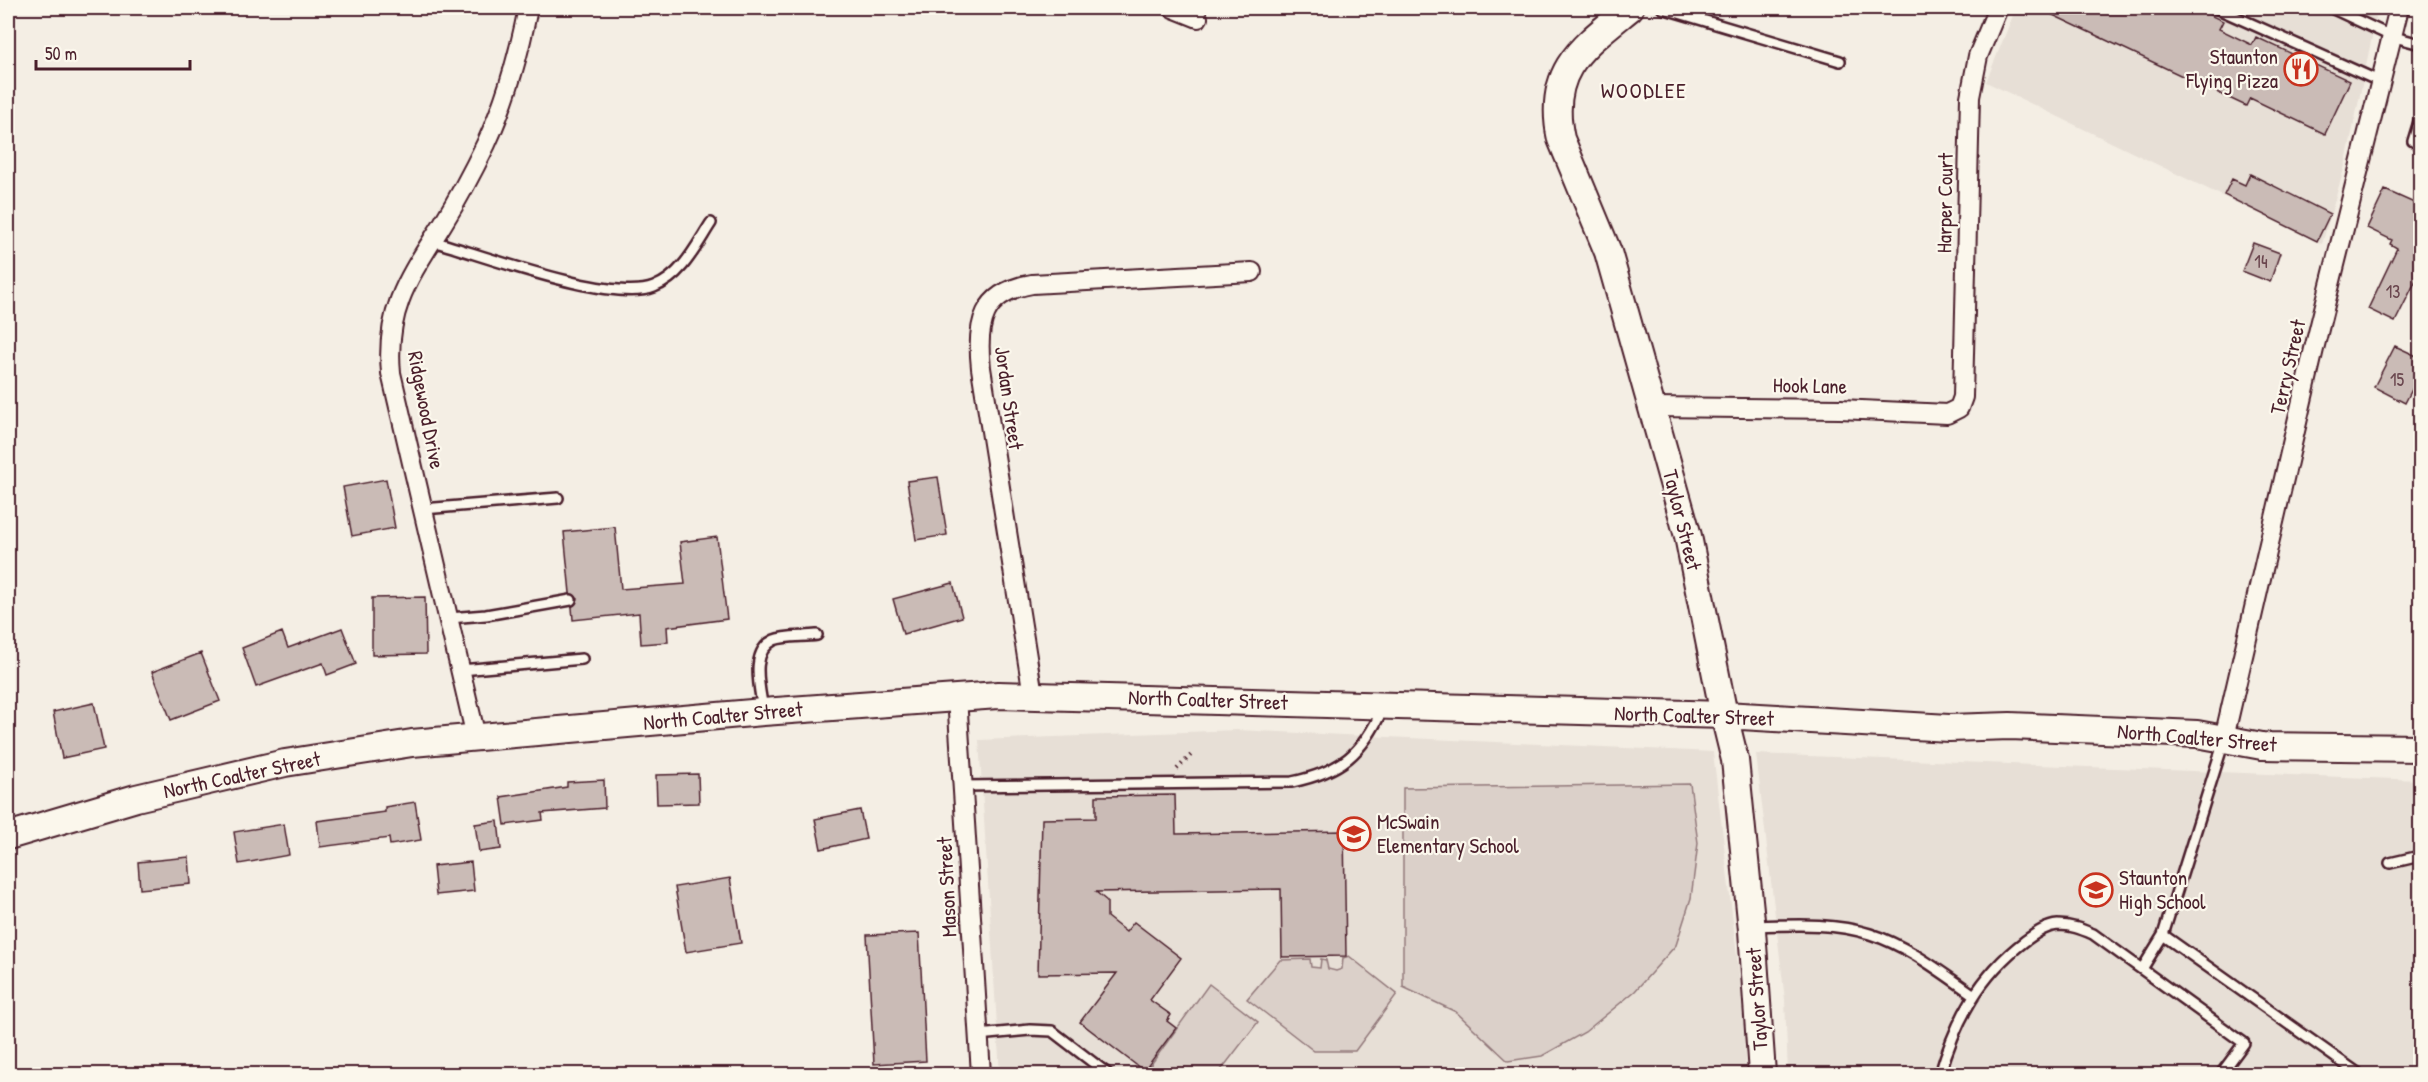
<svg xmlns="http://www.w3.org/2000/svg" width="2428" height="1082" font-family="'Patrick Hand',sans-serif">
	<rect width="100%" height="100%" fill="#f4eee4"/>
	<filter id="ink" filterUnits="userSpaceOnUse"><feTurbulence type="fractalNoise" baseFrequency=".0167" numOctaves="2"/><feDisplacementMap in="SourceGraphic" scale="12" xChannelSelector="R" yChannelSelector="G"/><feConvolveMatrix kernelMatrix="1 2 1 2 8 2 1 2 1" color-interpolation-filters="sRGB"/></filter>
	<g filter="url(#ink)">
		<path fill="#e7dfd6" d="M2016,8H2378L2346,162L2322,244L1986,82Z
			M1237,730L1713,752L1742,998L1746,1074H1000L979,740Z
			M1756,754L2420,780V1074H1788L1785,1000Z"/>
		<path fill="#dbd0c9" stroke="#92787a" stroke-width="1.5" d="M1690,784L1698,843L1691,898L1676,945L1635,991L1585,1032L1542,1056L1508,1061L1456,1012L1403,987V788Z
			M1349,956L1397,994L1355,1051H1314L1247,999L1280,960L1310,959L1311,967L1320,968L1321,959L1326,960L1328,969L1336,971L1342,969L1343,958Z
			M1209,984L1258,1022L1218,1074H1153L1147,1070Z"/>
		<path fill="#cabbb6" stroke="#4a1f2b" stroke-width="1.5" d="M2038,8H2195L2223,21L2219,29L2252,45L2256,37L2350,81L2325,134L2250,98L2246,106Z
			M2250,174L2330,214L2317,241L2224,195L2232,179L2245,185Z
			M2385,190L2421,206V270L2395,322L2368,309L2397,248L2390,244L2392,240L2367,228Z
			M2253,243L2280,253L2270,282L2242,271Z
			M2395,346L2421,358V372L2405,403L2374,387Z
			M938,477L947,535L916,540L907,481Z
			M386,479L395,528L352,536L343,487Z
			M615,527L621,589L685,584L680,542L717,537L727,619L667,627L668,642L641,644L639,613L573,620L572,607L578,599L570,593L564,532Z
			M953,583L962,617L903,634L893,599Z
			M425,597L426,654L372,655V598Z
			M342,628L356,664L327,675L323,663L256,687L242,648L282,632L288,648Z
			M201,653L220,701L171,720L152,672Z
			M94,703L104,749L62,758L53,712Z
			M698,774L699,803L657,804L656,775Z
			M604,780L605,808L542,813L543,820L505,825L501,797L567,787V782Z
			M1175,795L1176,834L1344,831L1346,956L1282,957L1281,889L1096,892L1107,901V917L1126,932L1134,922L1181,958L1150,1000L1171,1015L1167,1021L1176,1028L1144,1071L1080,1022L1117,973L1038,974L1042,819L1096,818V796Z
			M415,802L421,840L390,845L389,838L320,847L317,821L385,812V807Z
			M860,810L866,839L821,849L815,819Z
			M498,821L501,849L479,852L475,824Z
			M284,824L289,855L239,864L234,832Z
			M189,857L191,884L140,889L138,862Z
			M471,862L474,891L436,895L433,866Z
			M730,878L741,943L686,952L675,887Z
			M919,933L926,1061L874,1064L867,935Z"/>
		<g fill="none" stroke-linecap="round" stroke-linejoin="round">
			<defs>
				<path id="lane" d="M1662,8L1840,61
					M2216,8L2381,82
					M2331,8L2391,36L2420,44
					M2420,118L2413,141L2420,145
					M432,241C480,254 611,304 654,287C682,276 696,246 711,223
					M423,509L558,498
					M449,618L486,615L571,600
					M461,670L582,659
					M763,710C760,688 749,652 774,640C785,635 805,637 817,635
					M2224,741L2163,935L2359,1074
					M963,786L1292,782C1341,772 1363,753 1383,708
					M2390,863L2420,856
					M1754,926C1792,925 1833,922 1870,934C1908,946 1941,972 1974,995
					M2142,969L2163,935
					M978,1035L1030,1030L1052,1031L1108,1074
					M1940,1074C1956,1020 1979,976 2025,941C2035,934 2045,926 2058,925C2071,925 2081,929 2093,934L2244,1043L2221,1074"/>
				<path id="street" d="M1173,8L1198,18
					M1652,407L1840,409L1947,414L1959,408L1963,397L1970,97L1978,56L1998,8
					M1033,695L981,368C976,324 982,292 1032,284L1252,272
					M957,697L981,1074
					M476,737L391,373C385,308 410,276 442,225C458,199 473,171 486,144C506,101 519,54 528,8
					M2224,738L2314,349L2399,8"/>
				<path id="secondary" d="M1630,8C1582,47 1546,70 1561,139L1608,252L1688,536L1724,715L1735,760L1752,930L1762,1074
					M8,836L136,798L285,763L412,743L763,712L998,695L1724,715L1949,728L2010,726L2197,734L2262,746L2420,748"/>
			</defs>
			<use href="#lane" stroke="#4a1f2b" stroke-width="14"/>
			<use href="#street" stroke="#4a1f2b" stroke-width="22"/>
			<use href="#secondary" stroke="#4a1f2b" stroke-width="30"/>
			<path stroke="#4a1f2b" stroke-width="4" stroke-dasharray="1.5 4.5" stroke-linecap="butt" d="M1177,769L1193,753"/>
			<use href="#lane" stroke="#fbf7ec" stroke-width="9"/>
			<use href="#street" stroke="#fbf7ec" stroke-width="18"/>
			<use href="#secondary" stroke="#fbf7ec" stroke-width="26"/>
		</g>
	</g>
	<defs>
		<symbol id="restaurant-ring" viewBox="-11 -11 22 22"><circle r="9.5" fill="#fbf7ec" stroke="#c8321e" stroke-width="1.5"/><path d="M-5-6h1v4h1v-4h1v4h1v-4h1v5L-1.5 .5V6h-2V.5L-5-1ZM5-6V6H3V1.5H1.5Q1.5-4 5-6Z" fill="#c8321e"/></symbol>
		<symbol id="school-ring" viewBox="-11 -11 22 22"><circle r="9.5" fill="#fbf7ec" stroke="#c8321e" stroke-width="1.5"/><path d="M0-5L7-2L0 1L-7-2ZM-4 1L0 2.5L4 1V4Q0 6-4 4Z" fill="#c8321e"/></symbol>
	</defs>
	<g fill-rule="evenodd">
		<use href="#restaurant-ring" x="2282" y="50" width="38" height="38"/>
		<use href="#school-ring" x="1335" y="815" width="38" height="38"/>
		<use href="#school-ring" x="2077" y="871" width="38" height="38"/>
	</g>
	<g text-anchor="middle" stroke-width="4.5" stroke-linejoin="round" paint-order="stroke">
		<g font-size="18" fill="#6a464e">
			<text x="2261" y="268">14</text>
			<text x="2393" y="298">13</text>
			<text x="2397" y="386">15</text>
		</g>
		<g font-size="21" fill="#4a1f2b" stroke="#fbf7ec" text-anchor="start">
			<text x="2278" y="64" text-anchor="end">Staunton<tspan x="2278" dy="24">Flying Pizza</tspan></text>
			<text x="1377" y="829">McSwain<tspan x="1377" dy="24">Elementary School</tspan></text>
			<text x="2119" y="885">Staunton<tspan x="2119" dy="24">High School</tspan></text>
		</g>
		<g font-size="21" fill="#4a1f2b" stroke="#fbf7ec">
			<text transform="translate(1945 203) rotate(-89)" y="7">Harper Court</text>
			<text transform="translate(2288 367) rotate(-77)" y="7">Terry Street</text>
			<text transform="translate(1810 386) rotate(1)" y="7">Hook Lane</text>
			<text transform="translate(1009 398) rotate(82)" y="7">Jordan Street</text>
			<text transform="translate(426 410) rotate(79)" y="7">Ridgewood Drive</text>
			<text transform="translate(1682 520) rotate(76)" y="7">Taylor Street</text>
			<text transform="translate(1208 700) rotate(2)" y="7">North Coalter Street</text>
			<text transform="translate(723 716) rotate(-5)" y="7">North Coalter Street</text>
			<text transform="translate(1694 716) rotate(2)" y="7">North Coalter Street</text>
			<text transform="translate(2197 738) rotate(5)" y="7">North Coalter Street</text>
			<text transform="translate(242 775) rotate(-12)" y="7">North Coalter Street</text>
			<text transform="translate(947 887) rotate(-93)" y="7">Mason Street</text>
			<text transform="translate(1757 999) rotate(-94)" y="7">Taylor Street</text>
		</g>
		<g font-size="22" letter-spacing="1.5" fill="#4a1f2b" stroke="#fbf7ec">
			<text x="1644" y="98">WOODLEE</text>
		</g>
	</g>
	<rect width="2428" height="1082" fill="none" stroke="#fbf7ec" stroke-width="30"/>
	<rect x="15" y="15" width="2398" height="1052" fill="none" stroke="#4a1f2b" stroke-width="2" filter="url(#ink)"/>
	<path d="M36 60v9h154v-9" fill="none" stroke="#4a1f2b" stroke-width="3"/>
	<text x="45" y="60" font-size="18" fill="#4a1f2b" stroke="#fbf7ec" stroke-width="4.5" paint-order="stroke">50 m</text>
</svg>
